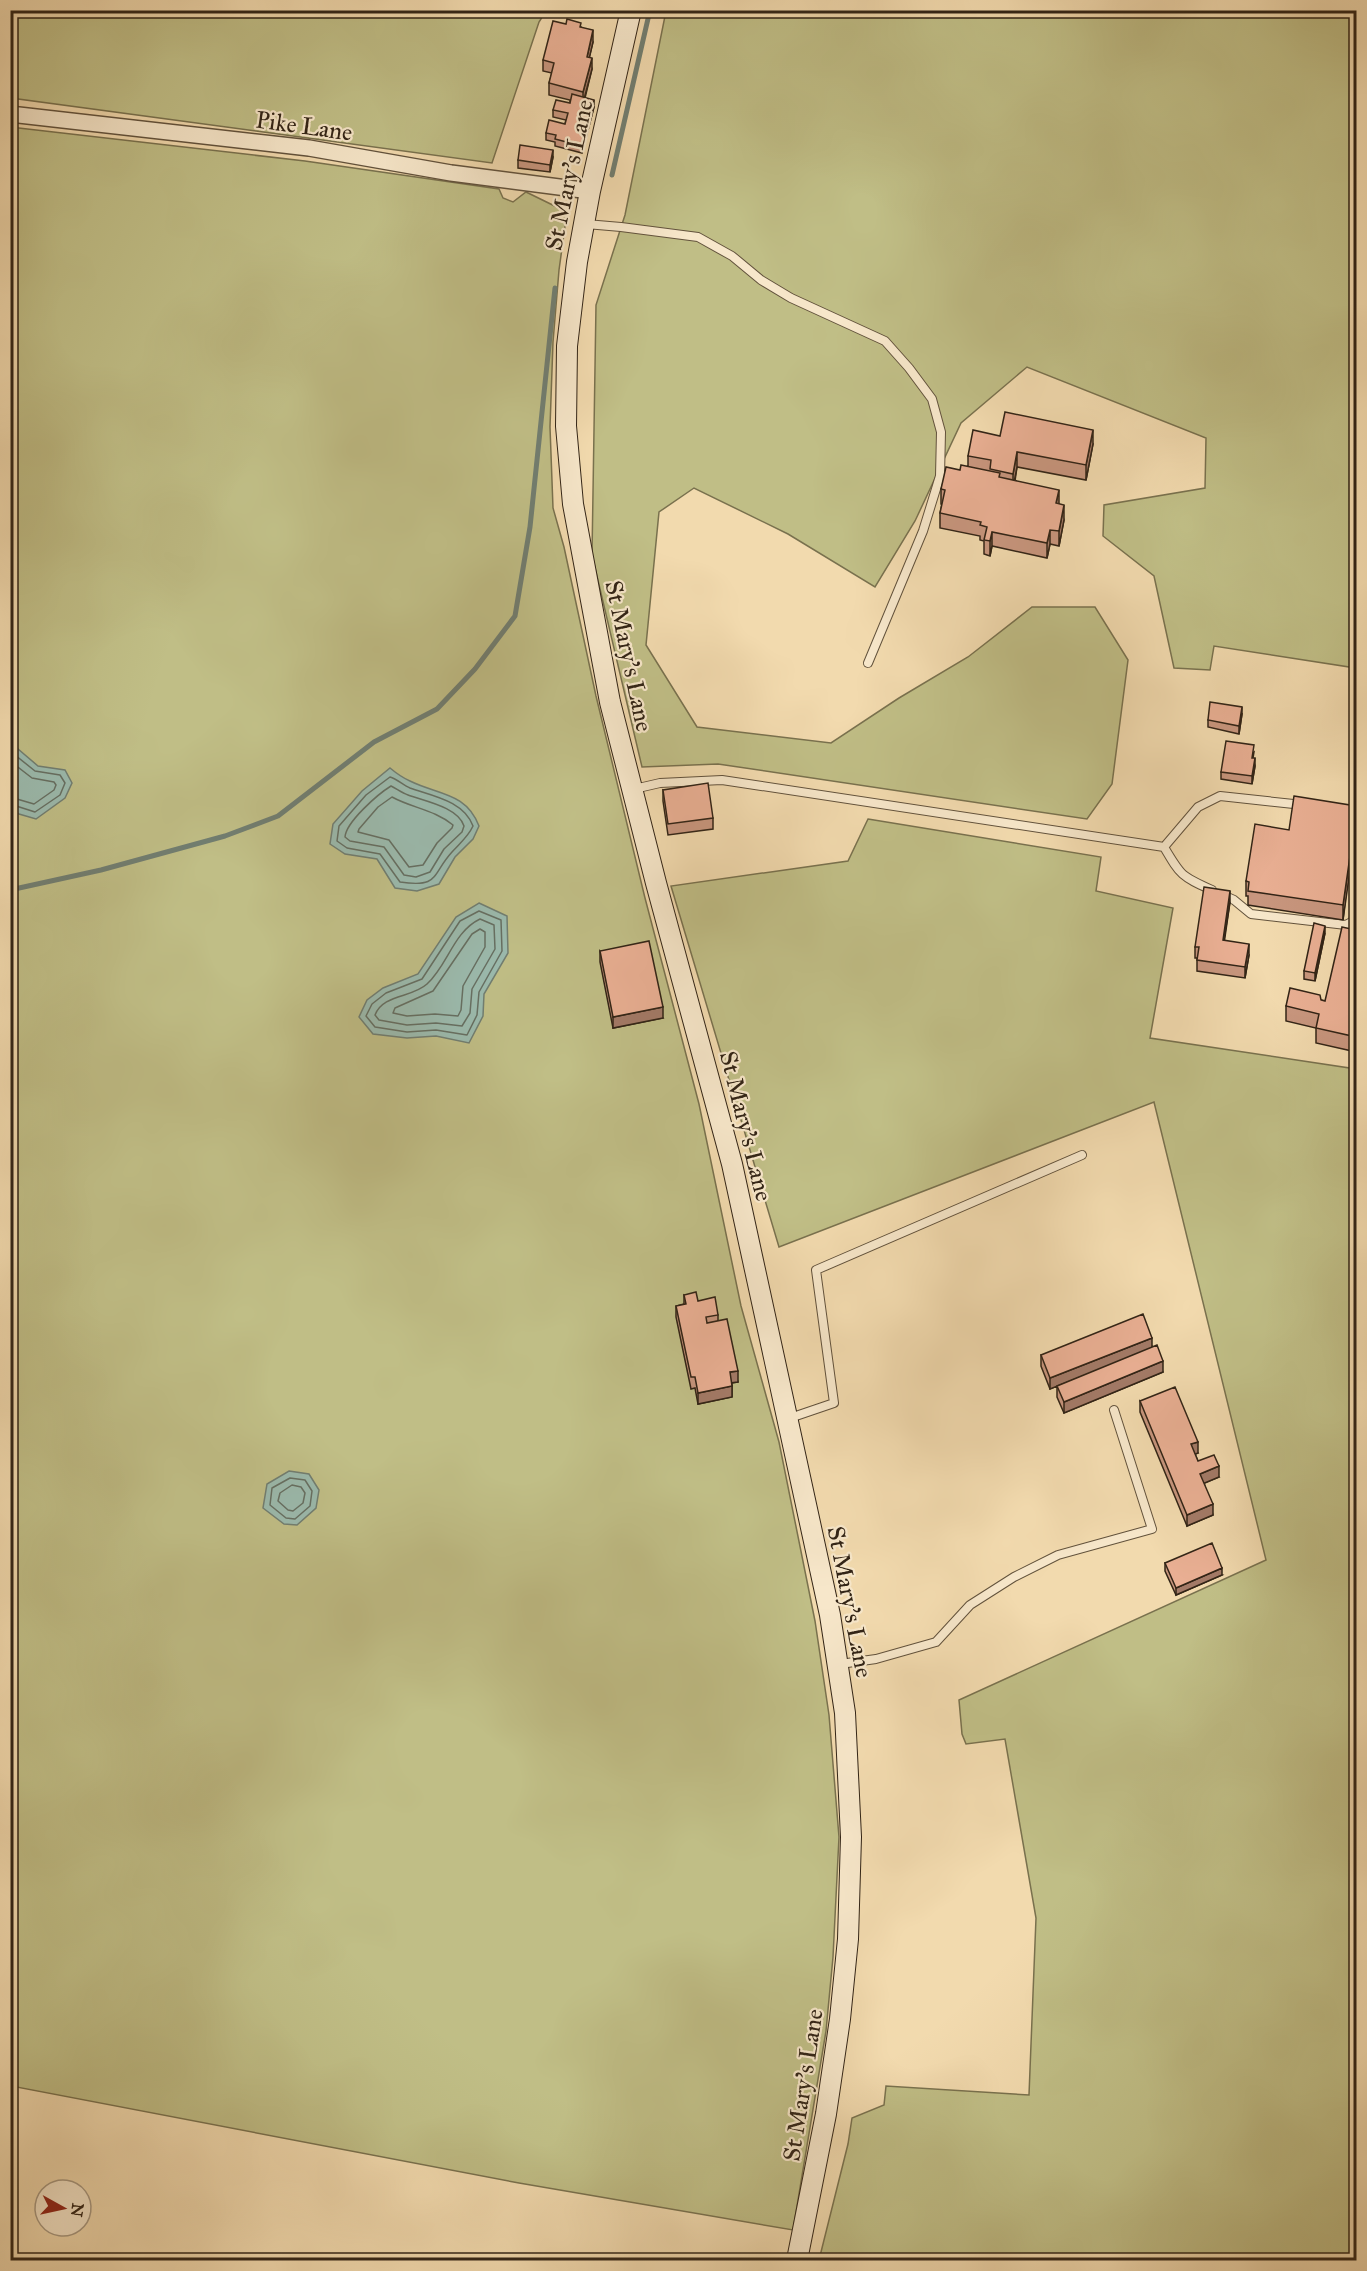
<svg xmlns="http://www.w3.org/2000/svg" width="1367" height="2271" font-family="'IM FELL Great Primer',serif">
	<rect width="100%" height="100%" fill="#f2daae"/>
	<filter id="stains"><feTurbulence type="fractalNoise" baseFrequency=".00333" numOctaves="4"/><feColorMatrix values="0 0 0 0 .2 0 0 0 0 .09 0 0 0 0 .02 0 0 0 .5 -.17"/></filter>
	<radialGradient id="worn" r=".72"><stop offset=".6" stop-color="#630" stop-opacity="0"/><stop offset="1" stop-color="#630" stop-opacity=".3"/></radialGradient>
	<path fill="#c0be86" stroke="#79714e" stroke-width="1.5" d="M11,10H546V11L539,22L492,163L11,98Z
		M666,11H1356V668L1214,646L1210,670L1174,668L1154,576L1103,536L1104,505L1205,488L1206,438L1027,367L961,423L915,521L875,587L788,534L694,488L659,512L646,645L697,727L831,743L899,698L968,657L1032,607H1095L1128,660L1112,784L1087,819L718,764L642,767L592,555L596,305L625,215Z
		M10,127L305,161L499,189L503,198L513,202L526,192L567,212L559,270L553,342L550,427L553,508L564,547L596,696L645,898L699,1104L741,1306L779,1442L815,1621L829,1715L839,1837L833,1957L826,2031L793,2230L519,2183L11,2086Z
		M868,819L1101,857L1096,891L1173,908L1150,1038L1356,1069V2260H819L848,2144L852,2118L884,2105L886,2086L1029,2095L1036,1918L1005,1739L966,1744L962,1734L959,1700L1266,1560L1154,1102L779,1247L671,886L848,861Z"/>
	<path fill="#9bbaad" stroke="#717e71" stroke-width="1.5" d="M11,743L38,766L65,770L72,783L65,798L36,819L19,814L11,809Z
		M390,768C396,773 403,778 410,781C438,795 466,792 479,826L473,839L455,857L439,884L417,891L395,888L377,859L345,854L330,844L333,824L362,791Z
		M479,903L507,916L508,953L484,994L483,1016L469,1043L436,1036L407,1038L373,1034L359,1017L367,1000L383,988L418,974L456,917Z
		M289,1471L309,1474L319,1490L316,1508L297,1525L284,1524L263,1508L267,1484Z"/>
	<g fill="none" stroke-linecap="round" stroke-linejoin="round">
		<path stroke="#666f62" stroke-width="1.5" d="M10,751L35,771L60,775L65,783L60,795L35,812L10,804
			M10,761L32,778L54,782L56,785L54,790L34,804L10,797
			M390,777C397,779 403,785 410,788C433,796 464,801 473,826C468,837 460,843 452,852C431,875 440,888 400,882L380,854L347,848L337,841L339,826L366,795Z
			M391,786C397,789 402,793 408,795C424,801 458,807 464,826L462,832L444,849L430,872L416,877L404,875L384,847L350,841L345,837C346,822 378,794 391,786Z
			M392,797C412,808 435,810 453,825L452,828L437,843L423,865L409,867L389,840L358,832L359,829L378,807Z
			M479,911L501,920L502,951L479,992L477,1015L467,1035L436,1030L407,1032L375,1027L366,1016L372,1004L386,993L422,979L460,921Z
			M480,919L494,925L495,949L472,989L470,1013L462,1026L436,1023L407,1025L379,1020L375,1015C383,994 412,998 427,984C448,965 453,932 480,919Z
			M480,929L485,932V947L463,986L461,1010L458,1016L435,1014L407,1016L393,1013L395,1008L433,991L472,934Z
			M290,1478L305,1480L312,1491L310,1506L295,1519L286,1518L270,1505L272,1488Z
			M292,1485L301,1487L305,1493L303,1503L293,1511L288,1510L278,1501L280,1493Z"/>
		<path stroke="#717e71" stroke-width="5" d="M612,175L650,10
			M10,890L101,870L225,836L278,816L374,742L437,709L475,669L515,616L530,527L555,288"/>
		<defs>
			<path id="service" d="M586,224L621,227L698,237L732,256L761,280L791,298L885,341L909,368L932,399L941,432L940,476L923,531L868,663
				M634,789L660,783L722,780L1164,847
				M1164,847C1181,876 1181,876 1212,890
				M1164,847L1198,807L1220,796L1303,805
				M1223,895L1234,900L1251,914L1346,925L1353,921L1356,908
				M787,1419L834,1403L816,1270L1082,1155
				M840,1664L876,1659L936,1642L970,1605L1014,1577L1058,1555L1152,1529L1114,1410"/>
			<path id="minor" d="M10,114L309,148L451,173L590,191"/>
			<path id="secondary" d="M631,10L590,191L577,262L567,346L566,426L573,504L610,702L656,883L732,1164L830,1615L845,1713L851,1837L848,1939L840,2019L826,2114L797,2260"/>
		</defs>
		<use href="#service" stroke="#62523c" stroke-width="10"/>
		<use href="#minor" stroke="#62523c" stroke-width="18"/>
		<use href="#secondary" stroke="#322416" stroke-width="22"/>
		<use href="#service" stroke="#f7e7ca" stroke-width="8"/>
		<use href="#minor" stroke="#f7e7ca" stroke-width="15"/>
		<use href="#secondary" stroke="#f7e7ca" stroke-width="20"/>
	</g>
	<path fill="#c8967e" stroke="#322416" stroke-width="1.5" d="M581,27L593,42L589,58L592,69L585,98L594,107L582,153L555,146V142L546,140V133L565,124L566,120L553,117V110L570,103V100L549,95V83L552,73L543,71V60Z
		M553,157L550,172L518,168V160Z
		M1000,436L1093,444L1086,480L1017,467L1015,481L1059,504L1064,520L1059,546L1050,544L1047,558L992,546L990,556L984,554V541L980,540V536L940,528V513L942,504H941V489L960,470L968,466V456Z
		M1242,714L1239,734L1208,727V720Z
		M1254,752L1253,758L1255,766L1252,784L1221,779V772Z
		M663,790L713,818V829L668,835L663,801Z
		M1356,806L1343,920L1248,905V896H1246V881L1289,830Z
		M1230,902L1224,940L1249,955L1245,978L1197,971V958H1195V947Z
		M1356,930L1352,1051L1316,1043V1028L1286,1021V1006L1321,1000L1325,1001Z
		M1325,933L1315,981L1304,979V971Z
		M600,951L663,1018L613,1028L600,962Z
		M684,1295L698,1301L718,1315V1321L738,1382L732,1383V1397L698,1404L695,1388L691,1389L676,1317V1306L684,1304Z
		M1152,1346L1163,1372L1064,1413L1057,1397V1386L1050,1389L1041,1366V1355Z
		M1140,1401L1198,1453L1195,1454L1198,1461L1219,1477L1204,1483L1213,1515L1187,1526L1140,1412Z
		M1165,1563L1222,1575L1176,1595L1165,1571Z"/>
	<path fill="#a37a67" stroke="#322416" stroke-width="1.5" d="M593,30V42L587,68V57Z
		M592,58V69L583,103V92Z
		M594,100V107L582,153V146Z
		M553,150V157L550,172V165Z
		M1093,430V444L1086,480V465Z
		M1017,452V467L1013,488V474Z
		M1059,490V505L1056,503Z
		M1064,505V520L1059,546V531Z
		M1050,530V544L1047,558V543Z
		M992,532V546L990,556V541Z
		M1242,707V714L1239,734V726Z
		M1255,758V766L1252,784V776Z
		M1356,814V828L1343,920V905Z
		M1230,891V902L1223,951V940Z
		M1325,926V933L1315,981V973Z
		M1249,944V955L1245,978V967Z
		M663,1007V1018L613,1028V1017Z
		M1356,1015V1030L1352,1051V1036Z
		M1152,1338V1349L1050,1389V1378Z
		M1163,1361V1372L1064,1413V1402Z
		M738,1371V1382L730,1383V1372Z
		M732,1386V1397L698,1404V1393Z
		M1198,1442V1453L1191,1456V1444Z
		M1219,1466V1477L1200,1485V1474Z
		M1213,1504V1515L1187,1526V1515Z
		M1222,1568V1575L1176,1595V1588Z"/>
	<path fill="#e9af93" stroke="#322416" stroke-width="1.5" d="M567,19L581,23L580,27L593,30L587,57L592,58L583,92L549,83L554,63L543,60L553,21L566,24Z
		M572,94L594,100L582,146L555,139L556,135L546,133L549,120L565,124L568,113L553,110L556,100L570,103Z
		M520,145L553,150L550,165L518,160Z
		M1005,412L1093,430L1086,465L1017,452L1013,474L990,469L991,460L968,456L973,430L1000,436Z
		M961,465L1000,473L999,477L1059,490L1056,503L1064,505L1059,531L1050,530L1047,543L992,532L990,541L984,540L987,527L980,525L981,522L940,513L945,490L941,489L946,467L960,470Z
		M1210,702L1242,707L1239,726L1208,720Z
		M1226,741L1254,745L1252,758H1255L1252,776L1221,772Z
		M708,783L713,818L668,824L663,790Z
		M1294,796L1356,806V814L1343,905L1248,891L1249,882L1246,881L1255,824L1289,830Z
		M1204,887L1230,891L1223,940L1249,944L1245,967L1197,960L1199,947H1195Z
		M1314,923L1325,926L1315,973L1304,971Z
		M1342,927L1356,930V1015L1352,1036L1316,1028L1319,1014L1286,1006L1290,988L1320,995L1321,1000L1325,1001Z
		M649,941L663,1007L613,1017L600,951Z
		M696,1292L698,1301L715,1297L718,1315L706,1317L707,1323L727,1319L738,1371L730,1372L732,1386L698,1393L695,1377H691L676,1306L686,1304L684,1295Z
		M1143,1314L1152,1338L1050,1378L1041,1355Z
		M1157,1345L1163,1361L1064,1402L1057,1386Z
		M1175,1387L1198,1442L1191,1444L1198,1461L1214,1455L1219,1466L1200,1474L1213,1504L1187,1515L1140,1401Z
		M1212,1543L1222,1568L1176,1588L1165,1563Z"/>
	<g text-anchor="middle" stroke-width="4.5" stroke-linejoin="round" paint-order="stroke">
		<g font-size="24" fill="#322416" stroke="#f7e7ca">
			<text transform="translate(304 126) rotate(8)" y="8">Pike Lane</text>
			<text transform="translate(569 175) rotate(-78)" y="8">St Mary's Lane</text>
			<text transform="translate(629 656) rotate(78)" y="8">St Mary's Lane</text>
			<text transform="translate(746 1126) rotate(76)" y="8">St Mary's Lane</text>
			<text transform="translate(850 1602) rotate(79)" y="8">St Mary's Lane</text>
			<text transform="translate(803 2085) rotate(-81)" y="8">St Mary's Lane</text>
		</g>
	</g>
	<rect width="1367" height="2271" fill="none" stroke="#f2daae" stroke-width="36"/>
	<rect x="12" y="12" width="1343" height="2247" fill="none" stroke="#322416" stroke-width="3"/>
	<rect x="18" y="18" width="1331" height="2235" fill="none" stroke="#322416" stroke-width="1.5"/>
	<g transform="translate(63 2208) rotate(98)"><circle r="28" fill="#f7e7ca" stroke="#a89982" stroke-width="1.5"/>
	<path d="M0-4.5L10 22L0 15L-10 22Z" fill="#8f2418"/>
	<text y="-9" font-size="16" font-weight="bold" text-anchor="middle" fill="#322416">N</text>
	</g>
	<rect width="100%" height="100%" filter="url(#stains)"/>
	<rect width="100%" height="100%" fill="url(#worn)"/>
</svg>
